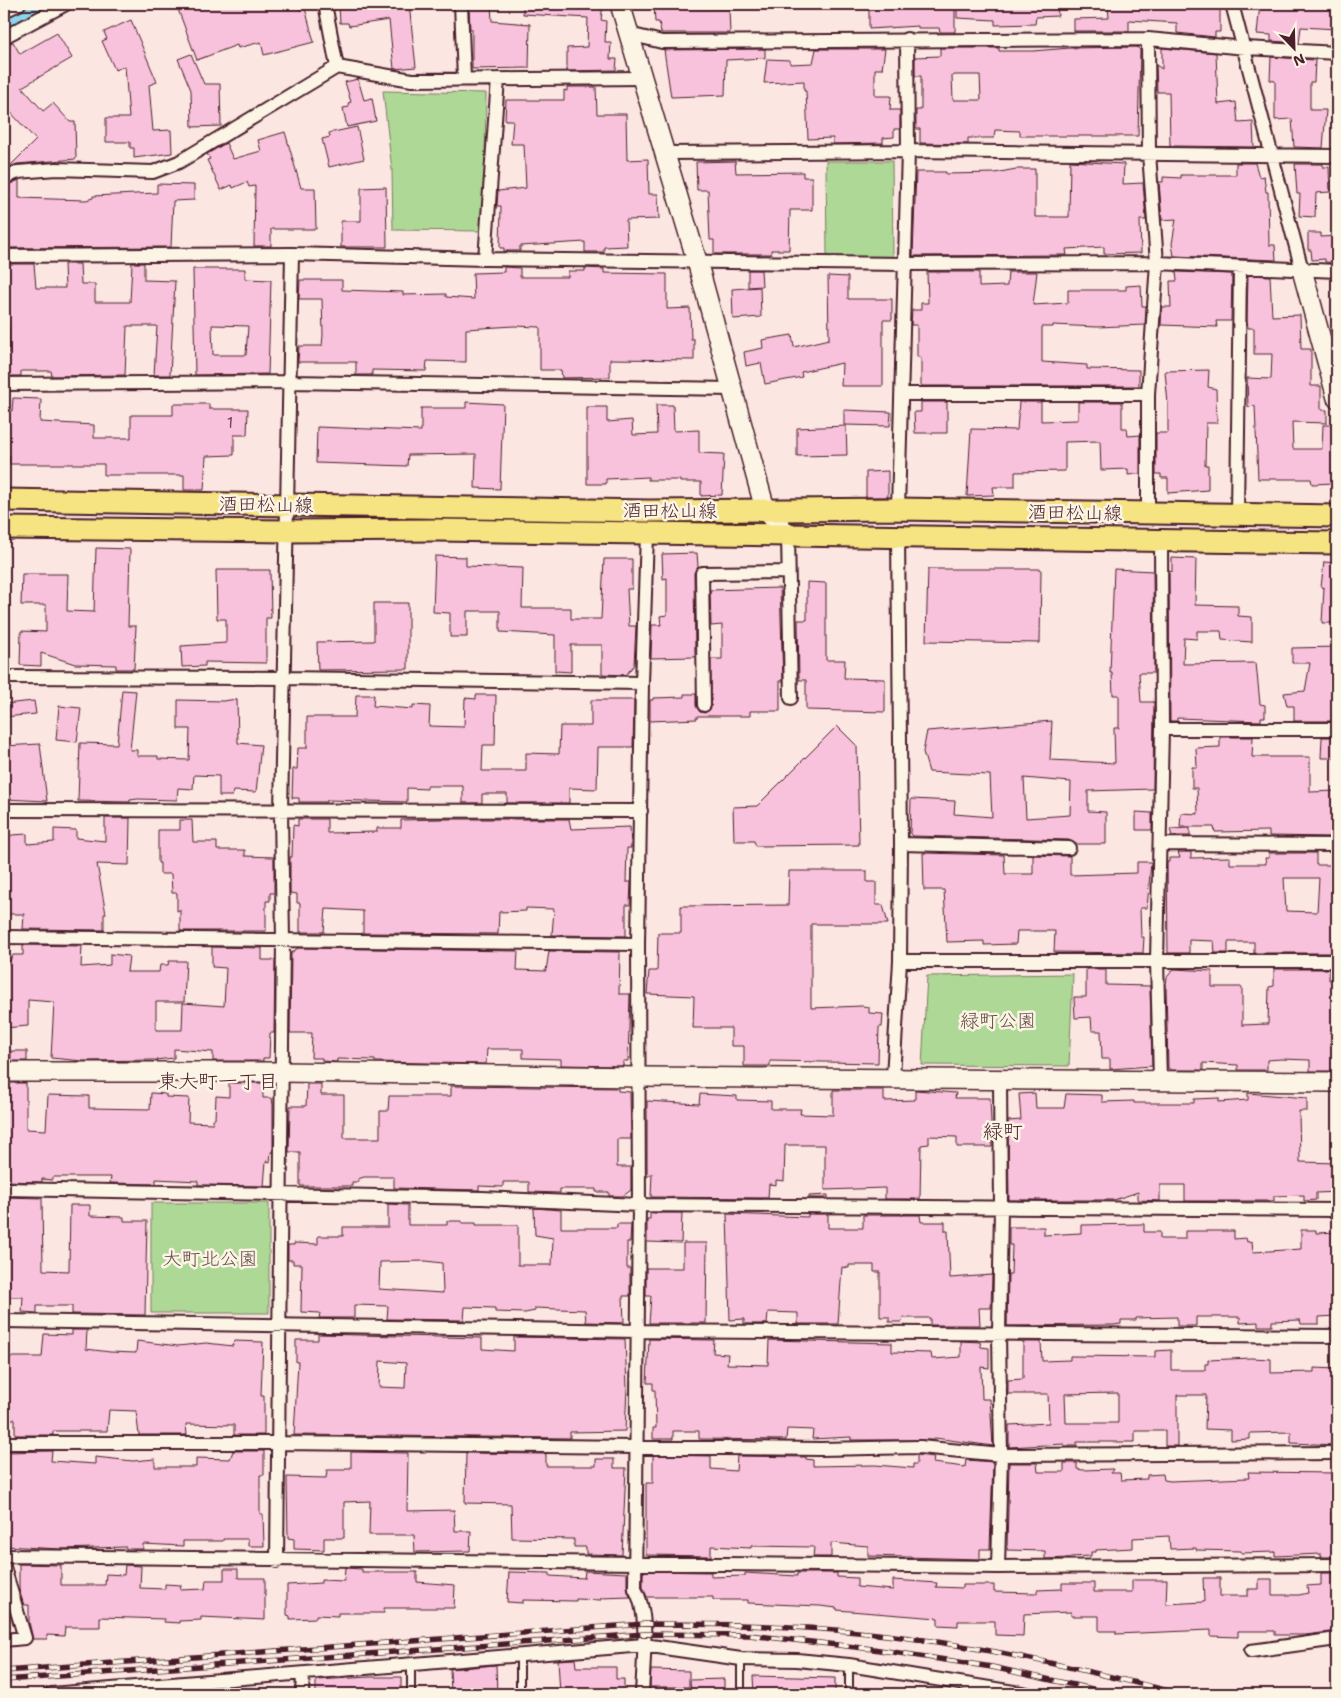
<svg xmlns="http://www.w3.org/2000/svg" width="1341" height="1698" font-family="'Shantell Sans','Klee One',sans-serif">
	<rect width="100%" height="100%" fill="#fbe6e2"/>
	<filter id="ink" filterUnits="userSpaceOnUse"><feTurbulence type="fractalNoise" baseFrequency=".02" numOctaves="2"/><feDisplacementMap in="SourceGraphic" scale="10" xChannelSelector="R" yChannelSelector="G"/><feConvolveMatrix kernelMatrix="1 2 1 2 8 2 1 2 1" color-interpolation-filters="sRGB"/></filter>
	<g filter="url(#ink)">
		<path fill="#add896" stroke="#7c7c60" d="M383,91L486,93L484,231L393,230L392,170Z
			M826,161H892L893,257L827,258Z
			M1073,974L1069,1066L922,1065L927,976Z
			M151,1203H269V1313H151Z"/>
		<g fill="none" stroke-linecap="round" stroke-linejoin="round">
			<path stroke="#8cd6ed" stroke-width="30" d="M4,29L50,4"/>
		</g>
		<path fill="#f8c2dc" stroke="#4a1f2b" fill-rule="evenodd" d="M176,4H299L300,10L305,8L314,42L264,55L261,42L238,48L237,45L197,60Z
			M339,4H409L416,67L394,69L389,20L349,26L348,23H340Z
			M469,4H491L492,21L530,24L529,68L472,69V29H470Z
			M523,4H603L601,20L606,21L605,42H611L610,59H617L616,70L567,71V48L587,47L588,18L523,14Z
			M654,4H692L693,8L729,9L730,33H661L659,22H655Z
			M914,4L955,8V32H940L939,28H918V26L869,29V5Z
			M957,4H1057L1058,16L1036,17L1035,24L995,25V20L957,18Z
			M1108,4H1220V32H1215V37L1177,33V23L1129,20V31H1074V19L1109,18Z
			M1260,4H1337V29L1301,27L1299,43L1271,41V35L1257,34Z
			M131,20L157,82L149,85L153,131L171,130L172,153L134,158V148H130V142H106V118H129L125,66L115,70L102,41L107,39L104,32Z
			M57,33L72,58L22,87L43,111L53,103L70,122H75L76,159L17,164L9,167L36,140L4,105V45L13,42L20,54Z
			M1137,47L1140,50L1138,136H1020V131L995,130L994,138H968V144L920,143V129H916V110H921V76H915V57L940,56V48H999V51H1033L1070,48ZM955,75H980L981,100H953L952,76Z
			M1162,48L1216,53L1218,104L1236,102L1238,123L1253,122L1254,147L1170,146L1169,92H1157L1156,65L1162,69Z
			M765,49V58L726,60L725,95L671,97L664,50Z
			M816,49H885L882,69H875V96H891L890,110H900V129H894V137L883,138V143L833,144V138L808,139L806,91H804V81L764,83L767,59L790,60V64L813,63Z
			M191,54L204,84H220L221,126L192,127L191,90L178,59Z
			M1271,57L1315,60L1314,82H1310V110H1326L1323,148L1294,147L1292,119L1275,120V81L1270,80Z
			M358,79L364,100L372,98L376,121L347,127L343,108L349,107L348,103L351,102L345,82Z
			M567,87H596L597,114H626L627,160L648,159L649,194H658L659,219L626,220L627,246L604,247V252H585V242L520,246V251H504V248H500L501,206H497L498,191L526,188L524,144H511L513,120H505L506,100H564V90L567,91Z
			M357,127L364,159L329,167L322,139L330,137L329,133Z
			M285,132L301,188H315L316,229H271V246H254L255,186L249,187L247,182L233,188L232,185L221,190L207,160L210,159L207,154L226,143L233,159L261,151L258,140Z
			M735,161L736,173L803,172V177H812V210H790L789,250H771V254H714V240H710L708,190H697L696,162Z
			M1070,161L1124,164L1123,184L1143,183L1146,220H1140L1141,253L1104,254V247L1066,249L1067,255L913,256L916,172H946V174L995,173L1016,169H1035V217H1069Z
			M1236,163H1255L1259,177L1264,176L1266,192H1268L1269,245H1275L1276,260L1174,256L1172,244L1176,219L1162,220L1159,182H1163V177L1181,178V175H1236Z
			M1295,164H1323V167H1329L1330,192L1316,193L1315,217L1299,216L1300,194H1297Z
			M19,180V198L86,200L93,198V196L157,193V184L194,185V200L173,201L171,247L4,248L6,186Z
			M386,187L387,247H341V221H361V188Z
			M1308,233H1321V237L1337,236V263L1325,262V259L1312,260L1311,250H1308Z
			M132,263H144V280L175,281L170,375H154L157,326H127L125,375L52,376L51,371H21V376H4V353H9V327L4,328V264H34L36,288H65L64,264H80L81,284H95V302H130Z
			M504,267L520,268V277H568V271H585V268L604,269V273L667,274V309L690,308L691,339H694V360L610,359V377L562,378L561,370H540V327L514,326L466,329V362L427,361L426,371L372,370V375H356V362H298L299,346H322L323,335L322,299H299L300,280H342V290L403,292V295L446,294V297L474,299L473,273L504,272Z
			M193,269H245V279L271,280L268,374L195,375ZM212,325L248,326L246,355H213Z
			M748,270H761L762,286L748,287Z
			M927,272H979V287L1007,286L1008,272H1037L1033,305L1068,303V290H1126V286L1141,285L1142,306H1146L1145,325L1097,327L1053,325V327H1042V362L1087,365V369L1139,370V386H921V357H917V325H911L912,310H921V303H928Z
			M1176,272L1232,274L1231,321H1216L1217,327L1161,325L1162,307H1171L1170,281H1177Z
			M1248,275L1270,276L1272,316L1300,315L1301,349H1311V386H1321V410H1327V423L1292,422L1293,449H1322L1323,425H1336L1335,483L1312,484L1311,479H1258L1255,406L1248,407L1247,378L1271,379L1272,354H1254V328H1248L1247,320Z
			M828,276L848,277V299H892V320H883V386H841L842,363L801,372L802,377L765,384L761,363L746,366L744,352L763,348L762,340L792,335L794,347L829,339Z
			M760,287L761,317L733,319L732,289Z
			M1209,370L1208,387L1216,389L1217,423H1206L1205,465H1208V490L1168,493V478H1161V474H1156V433H1168V404L1165,371Z
			M13,398L41,399L40,422L94,425V438H131V415H173V404H209V409H248L247,435H234V455L206,456L204,490H184V475H104V464H9L10,456H4V411H12Z
			M466,402L503,404L500,489L475,488L476,454L408,455L407,466L316,463L317,427L421,431V408H466Z
			M921,402H947V433H915L914,412H921Z
			M1019,402H1041V421L1078,420V402H1122V428H1127L1128,436L1140,435V474L1128,475V469L1101,470L1100,441L1065,442V471L1015,472V487H993L994,495L967,496L971,429L1017,430Z
			M656,405H673L674,431L699,430V453L724,454L722,495L701,496V482H680V480H648V477L606,479V484H587V407H607V422L632,420L633,435L657,434Z
			M844,410L891,412L890,426L844,425Z
			M846,426L847,455L797,456V428Z
			M888,471V497H866V472Z
			M96,548L130,549L128,626H136L134,669H116V665L75,664L41,653V666L20,665L21,631L46,632V605H21L22,574H68L67,611L94,612Z
			M697,553L698,566L694,573L695,657L651,658L652,625H661L660,616L667,615V578L663,579L662,554Z
			M435,556L466,557V566L523,568L522,608H571V619H601L604,559H632V589H627L629,626H636L634,665L626,675L602,674V645H571V672L555,671V635L500,632V611H467V637H450V613L433,612Z
			M1172,558L1196,559L1195,605L1238,606V616L1252,617V642L1222,640L1221,631H1197V639L1184,638L1183,664L1256,663L1260,704L1265,705V717H1261V721L1177,718V721H1170L1169,571L1172,572Z
			M1324,562L1337,563V623H1322L1324,588L1321,587Z
			M928,569H1041L1040,643L926,641Z
			M1114,569L1153,571L1154,673H1139L1141,702H1154L1153,789L1088,791V811L1106,812V844H1076L1069,840L912,836L910,834L911,799L955,801L954,814L992,817L990,775L929,772L923,752L927,731L1052,721L1050,760L1115,763L1114,728H1119V695H1113L1112,673H1110ZM1024,778L1071,782L1070,815L1026,818Z
			M216,570H270L271,618H266V663L205,662V666L182,667L181,646L226,643V619H217Z
			M807,582L826,583V660H845L844,678L885,679V712L806,710V680H799L798,620H807Z
			M780,588L783,681H780V711H750V716H697V719L650,721V700H653V698L684,697V694H696V706L700,712L705,713L711,708V659H722V625L711,626L710,590Z
			M374,603H408V669L318,670L317,642L374,641Z
			M1337,647V721H1294V706H1287L1284,693L1305,691L1310,663H1292V648Z
			M122,690L136,691L130,750H137V756H158V759L189,760L190,729H178V700L223,701L237,699L238,743L261,745L256,792L233,791L232,796H219V776L194,775L193,789L178,788L177,800L138,799L130,800V802L78,801L80,743L117,744Z
			M356,695H374L373,706L413,709V705L430,706L429,726L464,727L465,698L476,699V695H496L495,745H483L482,771H526V753L559,754L560,726H591V700H634L633,747H598L597,789L569,788V803H507V794H482V803H463V786H427V789L407,788V802L327,800V802H299V798H292L293,769H297L298,748H307V717H355Z
			M34,701L36,714L4,717V704Z
			M59,706L81,708L77,742L56,740Z
			M837,726L857,746L859,845L756,846L754,841H734L733,807L757,806Z
			M1220,737H1253L1252,757H1310V792L1337,791V823H1333V837L1269,836V831L1215,832L1214,827H1180L1181,813L1198,814L1197,788H1192V767H1197L1196,748L1220,747Z
			M1322,737H1337V758H1321Z
			M40,744L47,801L4,799V746Z
			M1136,812L1152,813V830H1136Z
			M105,818H130L129,865L97,864L106,914H104V930L23,929L24,914H4V840L12,835L27,834V844L54,842V829L76,830V838L105,841Z
			M298,819H327V833L377,832V828H401V820L440,819H569L571,829L630,827L631,848H627L626,882H631L630,905H626V936L552,935L554,909L526,908V911L499,912L498,934L363,933V911L326,909L324,932H300V903H297V894L290,893V857H292L293,825L298,826Z
			M180,820H192L193,842H217V850H245V856L274,857V893H270V901H266V931H180V910L177,911V893H172L171,874H160V863H158V830H180Z
			M1190,828V836H1172L1170,829Z
			M1178,852H1191V858L1230,857V864H1266L1265,858H1269V853H1316V865H1337V953H1254V942H1228V953H1215L1214,941L1189,940V953H1168L1167,862H1169V858H1180ZM1284,878H1319L1317,912L1286,911Z
			M923,853L1004,855L1005,874H1033V855L1070,856V875L1137,873V862H1151L1147,908H1140L1141,937H1144L1143,953L1054,952L1055,931H1017L1016,944L984,945V941L947,942L944,890H924Z
			M789,871H867V882H876V905H883L888,924H811V1008L862,1006L869,1007V1013L883,1014L882,1027H879L878,1063L770,1061V1066H744V1046H731V1028H693L694,996L647,994L649,971H657L658,933H681V906L788,905Z
			M23,945L82,946L81,967L110,965V954L129,956L127,972H159L160,965H168L169,961H186L184,1002H156V1030H182L183,1003L224,1006L226,968L212,967V947L262,948V960H275L274,1033H270L269,1058H263V1061H213V1052L174,1049V1058L155,1060L83,1061L51,1058L54,1002L28,1000V1026L4,1028V971L13,955H23Z
			M298,948L518,951L517,970L546,971L549,951L620,952L619,994H630L628,1061H623V1066L561,1065V1059L523,1058V1049H487L486,1064L375,1062V1060L337,1059V1062L322,1061V1058H311L312,1033H290L291,953Z
			M1086,969H1106V985L1150,986L1152,1066L1110,1069V1059H1102L1101,1031H1092L1091,1017L1075,1018L1074,997H1086Z
			M1174,969L1212,971V987H1242V1025L1268,1024L1269,987L1274,986V969H1329V980H1337V1071H1310V1060L1281,1059L1267,1060V1070H1238V1065L1203,1063V1070H1171L1168,1068L1166,985L1167,977Z
			M11,1051H27V1061H11Z
			M4,1083H26V1129L46,1130L48,1095L89,1096V1108L150,1109L151,1093L166,1094V1097L189,1098L188,1122L213,1123V1119H215L216,1096L229,1097V1083H263V1098H272L273,1105V1152H271L270,1162L266,1161L264,1186L198,1185V1181L156,1179V1184L110,1183L111,1177H52V1180L42,1179V1182L4,1181Z
			M307,1084H321V1095H344V1138H380V1111H388L389,1096H451V1086L618,1088V1091L630,1092L631,1139H617V1167H631V1190L623,1196H609V1192H596V1189H560V1193L529,1192V1182H503V1187L479,1186V1190L394,1188V1177H364L358,1179V1182H352V1186H300V1152H289L290,1106H306Z
			M833,1090H884V1101L915,1100V1090L956,1093L955,1098H990L992,1147H957V1137L929,1136V1144L921,1145L920,1199H885V1188L825,1190V1145H785L784,1181L776,1180V1185L769,1184L768,1198L651,1197L652,1173L647,1177V1101L699,1104L700,1094L718,1095L737,1096V1100L771,1101V1109H801L800,1114L833,1115Z
			M1035,1093L1036,1108H1064L1066,1094L1102,1095V1102L1134,1101V1103H1194V1099L1219,1098V1102L1248,1100V1093L1307,1098V1111H1299L1300,1162L1337,1163V1192L1316,1193V1200L1304,1201V1195L1274,1196V1201H1185V1185H1160V1201L1138,1200V1192L1114,1200H1009L1008,1121L1021,1120L1019,1094Z
			M828,1195V1198H809V1196Z
			M4,1197L42,1198L43,1270L69,1271L70,1205H90V1216L124,1217V1221H147L145,1315L72,1314V1306H37V1313L22,1312L23,1297H4Z
			M388,1204L408,1205V1225H447V1221H462V1223H476V1225H518V1265H552L553,1238L535,1235L534,1208L561,1210V1228H617V1224H631L630,1242H627V1268H630V1296H623L624,1323L586,1322L585,1310L558,1309L535,1308V1311L525,1313L495,1312V1308L465,1307L464,1320L387,1319L388,1306L354,1305V1318H319L320,1313L301,1312L302,1264H293V1260H288V1245H294V1243L318,1244V1236H343V1227H388ZM426,1261L442,1263L443,1293L379,1289L380,1262Z
			M650,1213H682L681,1243L647,1242V1219H650Z
			M727,1214L808,1217V1214H828V1228H863V1215H920L921,1222H945V1231H948L950,1278L992,1275L991,1308H979L980,1325H930V1318H903L902,1322H889V1317H880V1272H874V1265H849V1268L842,1267L838,1324H798V1313L768,1312L767,1324H744V1319L730,1320Z
			M1144,1224V1232H1160V1239H1185V1231H1234V1239L1246,1238L1247,1242L1252,1241L1253,1252L1301,1249V1230H1316V1233L1337,1232V1316L1319,1317V1324H1301L1300,1320L1272,1321V1326H1258V1322L1240,1323V1317H1196V1326H1177V1317L1136,1318V1320H1121V1324L1114,1325L1007,1326L1008,1274H1011L1012,1245H1009V1227H1044V1235L1081,1233V1225Z
			M683,1243H707L706,1323H649L651,1296H646V1268H683Z
			M72,1330H87L86,1349L110,1352L136,1353L137,1341L178,1346L206,1343L233,1346L234,1341L263,1342L261,1396H264V1435H234V1425L186,1424L187,1435H139L136,1411L109,1410L107,1431H53V1435H15V1419H4V1357H42L44,1334L72,1335Z
			M318,1334L482,1338V1349L514,1351V1337L625,1339L627,1388L625,1431L570,1432V1438L294,1435L298,1362H296V1340H318ZM380,1361L406,1363L405,1388L379,1387Z
			M649,1339L714,1340L713,1353L728,1354L727,1364L768,1365L769,1340L892,1343V1352L931,1353L932,1359L961,1357V1341L980,1342L981,1347L989,1348V1368L981,1367L982,1399H990L993,1446L935,1438V1440H851V1437L812,1439L813,1430L787,1429L786,1440L699,1439V1431H673V1439H653V1428H656L655,1390H653V1383H647Z
			M1023,1342H1041L1042,1361L1070,1360V1356L1155,1357V1351L1171,1350V1370H1205V1364H1208V1360L1251,1358L1271,1359V1373L1314,1372V1368L1337,1369V1445L1291,1443V1432L1250,1433V1439L1231,1440V1430L1205,1429L1206,1395H1177V1446H1165V1431H1135V1442H1077V1446H1064V1444L1009,1447V1425L1049,1423L1048,1394H1008V1380L1023,1379ZM1118,1393V1423H1066L1065,1394Z
			M52,1451L51,1461L95,1464V1457L133,1461L155,1459V1467H196V1458L230,1459L233,1451H264V1475H260V1514H263L264,1546H248V1539H223V1541H183V1546L143,1544V1549H126V1547L61,1549L4,1546V1452Z
			M351,1452L408,1453L407,1511L454,1510L455,1531H471L470,1551L415,1552L414,1535H369L370,1501L344,1502V1538H324V1550L294,1549V1539L288,1538L287,1477L326,1478L327,1470H345V1468H351Z
			M466,1453L546,1454V1466H596V1459H614V1468H626L622,1555L586,1554V1547H574V1539L512,1538L511,1504L465,1503Z
			M653,1455L711,1456V1469L736,1471L737,1456L806,1457V1459L813,1460V1466L875,1465L913,1468V1464H917V1455L934,1457L933,1463L965,1467L966,1460L993,1462L990,1549H980V1559L868,1556V1546L831,1543V1557H813L814,1547L751,1546V1548L711,1546V1556L646,1555V1483H653Z
			M1009,1463H1037L1038,1472H1064V1463H1077V1469L1083,1470L1113,1469L1111,1473H1120L1121,1480L1147,1479V1475L1163,1474L1164,1480L1170,1481L1249,1478L1248,1472L1337,1473V1512H1331V1541H1337V1557H1321V1554L1275,1556V1552L1241,1553V1551L1196,1550V1548L1170,1549L1169,1536L1133,1538V1548L1096,1550V1552H1091V1556L1070,1557V1558L1045,1559V1551L1007,1550Z
			M19,1564L61,1565V1585H105L106,1574L124,1575L125,1565L141,1566L140,1588L165,1589V1584L181,1585L180,1590L205,1589L206,1580H224V1569H238V1578H265V1620L201,1617V1620L179,1621V1623L164,1622V1619L100,1617V1627H65L64,1636L47,1635V1639H33L29,1622V1605H24L19,1590Z
			M345,1568L362,1569V1572H417V1582L455,1585L454,1608H384V1613H338V1616L316,1615V1618L290,1619V1616L287,1615V1585L321,1583V1580L344,1581Z
			M585,1571L627,1573V1589L630,1597L601,1598V1600L576,1599V1601L523,1600V1603L507,1602L509,1572L550,1573V1576L584,1578Z
			M646,1571L711,1572V1577L745,1576V1573L797,1576V1573H837V1577L857,1578V1587L893,1590V1580L937,1583L936,1587L963,1588V1585H994V1592L1037,1593V1590L1062,1589V1583H1094V1592H1132V1580H1167L1166,1604L1204,1602L1203,1578H1220V1596H1248V1589H1259V1579H1272V1595H1299L1308,1593L1307,1586L1321,1585V1573H1337V1631L1305,1635H1275V1631H1238V1637L1211,1636V1630L1116,1634V1631H1099V1616H1071V1612L1024,1614L1023,1636L995,1635V1621H958V1626L938,1625V1618L837,1610V1608L820,1606L748,1603V1600H713V1597H647L643,1587V1573Z
			M575,1659L576,1667H616V1679H624V1694H560L558,1660Z
			M496,1665L497,1694H451L450,1669Z
			M651,1670L689,1671V1687H650Z
			M753,1676L835,1678V1694H754Z
			M370,1677H401V1694H316V1680Z
			M724,1679V1694H691L690,1680Z"/>
		<g fill="none" stroke-linecap="round" stroke-linejoin="round">
			<defs>
				<path id="lane" d="M520,1657V1694
					M411,1694V1664
					M741,1694V1659
					M849,1694V1665"/>
				<path id="street" d="M325,4L337,67
					M461,4L464,79
					M1232,4L1302,270
					M4,11L19,4
					M629,34L662,42L1148,39L1246,48L1337,53
					M4,37L66,4
					M666,153L908,151L1337,156
					M4,178L18,172L56,169L153,172L179,162L337,67L412,80L643,78
					M4,256L292,254L485,259L905,264L1157,263L1337,271
					M485,259L498,79
					M4,384L288,382L732,389
					M902,394H1148
					M898,509L908,151L907,39
					M1148,513V394L1157,263L1149,153L1148,39
					M1237,514L1240,267
					M788,535L791,698
					M4,677L283,678L642,683
					M704,705L702,573L788,572
					M1162,729H1337
					M4,810L641,811
					M901,844L1069,848
					M1160,844L1337,845
					M4,937L638,944
					M900,961H1337
					M893,1077L900,961L901,844L898,536
					M1160,1080L1157,961L1162,729L1161,542
					M4,1189L482,1198L639,1205L1337,1210
					M4,1321L638,1331L1337,1336
					M4,1443H280L820,1449L920,1447L1001,1455L1337,1453
					M4,1556L998,1567L1337,1565
					M277,1561L283,940L281,812L292,254
					M4,1567L25,1638L4,1640
					M998,1567L1001,1455L999,1335L1001,1207L1000,1079
					M1251,1651L1337,1639
					M51,1694L644,1645L741,1659L797,1660L849,1665L1027,1694
					M302,1694L303,1675
					M642,1694C643,1665 650,1614 635,1589L639,1205L638,944L642,683L647,534"/>
				<path id="secondary" d="M620,4L697,261L765,509L788,535
					M1302,270L1337,398
					M4,1072H281L639,1077L1337,1082"/>
				<path id="primary" d="M4,500L648,511L898,509L1337,516
					M4,528L287,531L438,530L1337,543"/>
			</defs>
			<use href="#lane" stroke="#4a1f2b" stroke-width="10"/>
			<use href="#street" stroke="#4a1f2b" stroke-width="16"/>
			<use href="#secondary" stroke="#4a1f2b" stroke-width="22"/>
			<use href="#primary" stroke="#4a1f2b" stroke-width="25"/>
			<use href="#lane" stroke="#fcf5e5" stroke-width="6"/>
			<use href="#street" stroke="#fcf5e5" stroke-width="12"/>
			<use href="#secondary" stroke="#fcf5e5" stroke-width="19"/>
			<use href="#primary" stroke="#f6e381" stroke-width="21"/>
			<defs>
				<path id="rail" d="M4,1671L645,1624C720,1624 794,1625 868,1633C974,1644 1078,1668 1181,1694
					M4,1680L645,1634L749,1635L873,1649L992,1667L1115,1694"/>
			</defs>
			<use href="#rail" stroke="#4a1f2b" stroke-width="5.5"/>
			<use href="#rail" stroke="#fcf5e5" stroke-width="4" stroke-dasharray="11" stroke-linecap="butt"/>
		</g>
	</g>
	<g text-anchor="middle" stroke-width="5" stroke-linejoin="round" paint-order="stroke">
		<g font-size="16" fill="#764857">
			<text x="230" y="428">1</text>
		</g>
		<g font-size="19" fill="#4a1f2b" stroke="#fcf5e5">
			<text transform="translate(266 504) rotate(1)" y="7">酒田松山線</text>
			<text x="670" y="517">酒田松山線</text>
			<text transform="translate(1075 512) rotate(1)" y="7">酒田松山線</text>
		</g>
		<g font-size="19" fill="#634d46" stroke="#fcf5e5">
			<text x="998" y="1027">緑町公園</text>
			<text x="210" y="1265">大町北公園</text>
		</g>
		<g font-size="20" fill="#4a1f2b" stroke="#fcf5e5">
			<text x="218" y="1088">東大町一丁目</text>
			<text x="1003" y="1138">緑町</text>
		</g>
	</g>
	<rect width="1341" height="1698" fill="none" stroke="#fcf5e5" stroke-width="20"/>
	<rect x="10" y="10" width="1321" height="1678" fill="none" stroke="#4a1f2b" stroke-width="2" filter="url(#ink)"/>
	<g transform="translate(1294 48) rotate(157)" stroke="#fcf5e5" stroke-width="4" paint-order="stroke">
	<path d="M0-4L9 19L0 12L-9 19Z" fill="#4a1f2b"/>
	<text y="-8" font-size="14" font-weight="bold" text-anchor="middle" fill="#4a1f2b">N</text>
	</g>
</svg>
